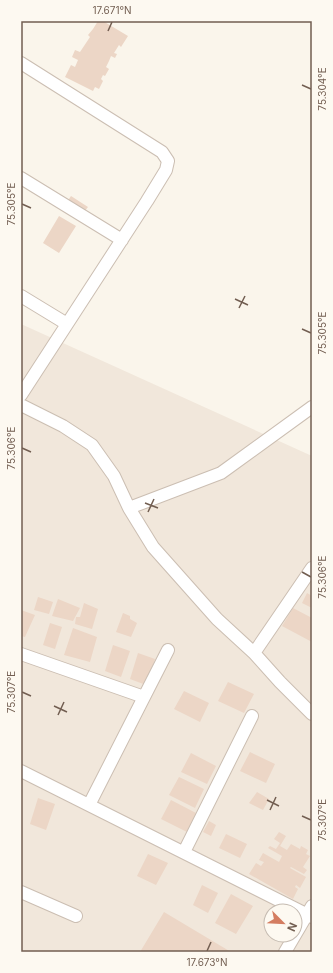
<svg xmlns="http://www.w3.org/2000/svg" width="333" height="973" font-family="Inter,sans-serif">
	<rect width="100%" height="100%" fill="#faf5eb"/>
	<path fill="#f1e7db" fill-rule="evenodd" d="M21,324L312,456V952H21ZM271,911H295V935H271Z"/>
	<path fill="#ecd6c6" d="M98,21H103L128,36L121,47L119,45L114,53L117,54L115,58L111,56L109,61L106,67L109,69L105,76L103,75L101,79L103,81L99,89L95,87L93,91L65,77L71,65L75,67L78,60L72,57L75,50L80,52L90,37L88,35L93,29Z
		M71,196L88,207L84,212L67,202Z
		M59,216L76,226L59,253L43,243Z
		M307,593L312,596V608L302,603Z
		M38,597L53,602L49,614L34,610Z
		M58,599L80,608L73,621L52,616Z
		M84,603L98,609L92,629L75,624L76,617H80Z
		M293,608L312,618V642L282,626Z
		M21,610L35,615L25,637L21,636Z
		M123,613L130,616V619L137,623L131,637L116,632Z
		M50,623L62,627L55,649L43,645Z
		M73,628L97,637L90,662L64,655Z
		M113,645L130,651L121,677L105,671Z
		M138,653L155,659L146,685L130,679Z
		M228,682L254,694L244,713L218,701Z
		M184,691L209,703L200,722L174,709Z
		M250,752L275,764L266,783L240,771Z
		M191,753L216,766L207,784L181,772Z
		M179,777L204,789L195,808L169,795Z
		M257,792L269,799L263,810L249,803Z
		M38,798L55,804L46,830L30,824Z
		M171,800L196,813L187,832L161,819Z
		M209,821L216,825L211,836L203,832Z
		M279,832L286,836L280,846L287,850L291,844L300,849L301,846L308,850L306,854L310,856L303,867L307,870L304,874L291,867L290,868L306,877L300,888L296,885L295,887L298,889L293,899L249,874L256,863L261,866L264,862L259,860L263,853L279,862L282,856L268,848L270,846L276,849L280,843L274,839Z
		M226,834L247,844L240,858L219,848Z
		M148,854L168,863L156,885L137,876Z
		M202,885L218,893L208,913L193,905Z
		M231,894L253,906L236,934L215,923Z
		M164,912L231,952H140Z"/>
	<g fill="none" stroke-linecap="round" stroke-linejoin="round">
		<defs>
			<path id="minor" d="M21,63L162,152L168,161L166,170L147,201L21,395
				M21,178L122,240
				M21,296L67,324
				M21,405L63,426L92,445L114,476L129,508L153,547L217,619L254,653L280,682L312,714
				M129,508L221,473L312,407
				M254,653L312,568
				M21,654L144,697
				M21,771L312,917
				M89,805L168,650
				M184,852L252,716
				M21,892L76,916
				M295,935L312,906
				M285,952L295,935"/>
		</defs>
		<use href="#minor" stroke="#cbbeb2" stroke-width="14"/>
		<use href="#minor" stroke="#fff" stroke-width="12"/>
	</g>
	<path fill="none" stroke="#725e51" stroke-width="1.5" d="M108,31L112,22M302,85L311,89M22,204L31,208M235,299L248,305M239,308L245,296M302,329L311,333M22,448L31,452M145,503L158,508M148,512L154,499M302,572L311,577M22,692L31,696M54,706L67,712M58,715L64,702M267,800L279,806M270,810L276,797M302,816L311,820M207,951L211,942"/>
	<rect width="333" height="973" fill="none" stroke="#fdf9f1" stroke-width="44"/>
	<g transform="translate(283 923) rotate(114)"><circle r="19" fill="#fdf9f1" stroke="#c5bbb1"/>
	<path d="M0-3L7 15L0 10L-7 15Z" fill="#d47d61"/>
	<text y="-6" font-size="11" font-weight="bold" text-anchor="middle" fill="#725e51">N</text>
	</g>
	<rect x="22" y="22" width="289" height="929" fill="none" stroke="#725e51" stroke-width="1.5"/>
	<g font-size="10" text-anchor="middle" fill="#725e51">
		<text x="112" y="14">17.671°N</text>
		<text transform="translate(322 89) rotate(-90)" y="4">75.304°E</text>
		<text transform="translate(11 204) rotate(-90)" y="4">75.305°E</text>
		<text transform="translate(322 333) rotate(-90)" y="4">75.305°E</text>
		<text transform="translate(11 448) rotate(-90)" y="4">75.306°E</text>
		<text transform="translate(322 577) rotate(-90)" y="4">75.306°E</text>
		<text transform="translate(11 692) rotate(-90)" y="4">75.307°E</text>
		<text transform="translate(322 820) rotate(-90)" y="4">75.307°E</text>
		<text x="207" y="966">17.673°N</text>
	</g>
</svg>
